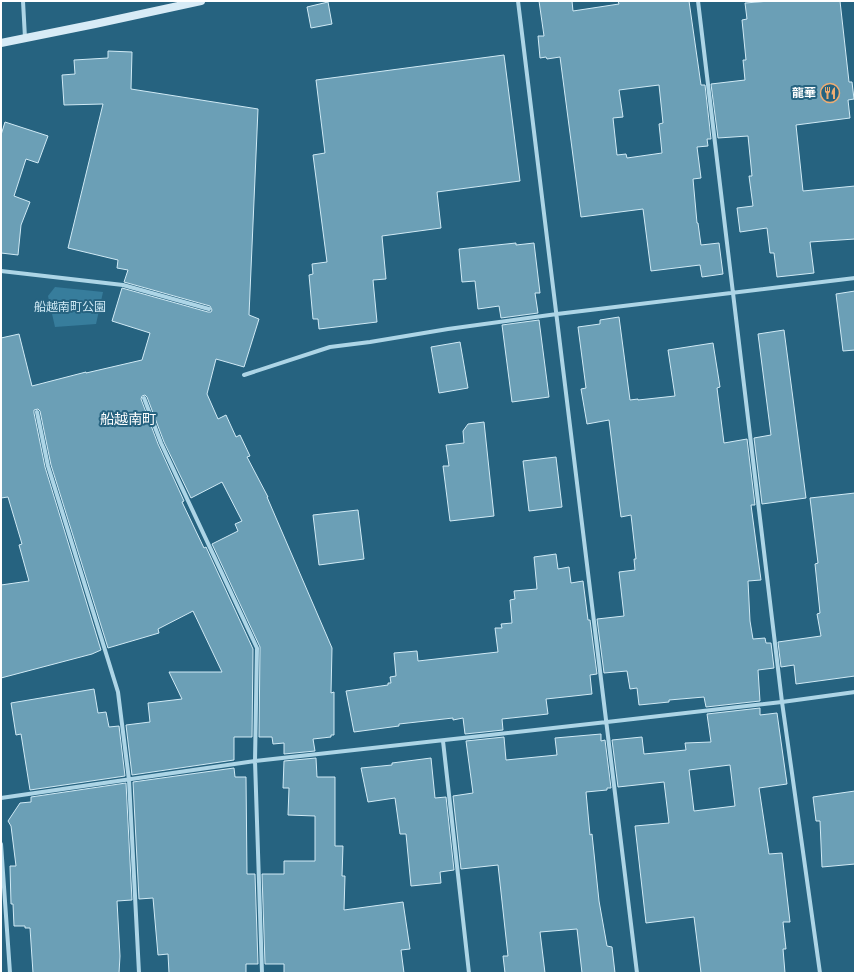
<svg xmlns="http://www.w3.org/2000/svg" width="856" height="974" font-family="Manrope,'Noto Sans JP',sans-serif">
	<rect width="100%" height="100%" fill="#266380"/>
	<path fill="#377d9c" d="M55,287L103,292L96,324L55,327L48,296Z"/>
	<path fill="#6b9fb6" stroke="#d0eaf5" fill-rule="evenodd" d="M539,1H572L573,11L619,4L618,1H689L701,85H705L711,139H707L708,146L697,147L701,178L693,179L697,223H698L701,245L719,243L723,274L702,277L700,265L651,271L643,209L581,217L560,57L547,59L546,57L540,58L538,36H544ZM659,85L663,123L659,124L662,153L627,158L626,154L617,155L613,118L623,117L619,90Z
		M770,1H840L849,82H852L854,99L848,100L850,118L796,125L803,191L855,186V239L810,242L814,273L777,277L774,253H770L767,228L740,232L737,208L753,206L749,176H752L748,136L718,138L711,84L745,80L743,60H746L742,20L747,19L745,3Z
		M328,2L332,24L311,28L307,7Z
		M108,51L132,52L131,89L258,109L249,315L259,319L244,367L216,359L207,394L218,419L226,415L236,437L240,435L250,456L247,457L268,497H267L332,648L331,693L334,692V735H331V737L313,739L315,751L284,754V743L273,744L272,737H259L260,647L212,544L238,531L235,524L242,521L222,482L191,498L164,442L147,397L145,395L142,396L141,399L158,444L184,501L182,502L204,548L206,547L253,649L252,737H234V760L132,775L126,725L150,722L148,703L182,699L169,672H222L193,611L158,629L159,633L108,648L51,465L40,411L38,409L34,410V413L45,467L101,650L92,654L1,678V585L29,581L19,545L22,544L8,497L1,498V338L19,334L32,386L86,372V373L142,360L150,333L112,321L122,288L208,312H211L212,310L210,306L124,282L128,270L117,268L118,260L68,248L103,104L64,105L62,75L75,74L74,60L108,58Z
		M504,55L520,181L437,192L441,228L382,236L386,279L373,280L377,322L319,329L318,319H313L309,275L313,274L312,264L327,262L313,155L325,153L316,80Z
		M5,122L48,136L38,163L26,159L14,196L30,202L21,225L18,255L1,253V135Z
		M516,243V245L534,243L540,293H535L538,313L501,318L499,306L478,309L475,281L462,282L459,249Z
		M855,291V350L843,351L836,294Z
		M619,317L630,400L638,399V400L675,396L668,350L713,343L720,387L717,388L724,443L747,439L755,505H751L761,580L748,581L750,621L753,639L765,638L766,643H771L774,668L758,670L760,701L706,707L704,697L669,700V702L639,705L637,688L630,689L627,671L604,673L597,619L624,616L619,572L635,570L634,559H636L631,515L621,517L609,420L587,424L581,389L586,388L578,327L600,324V320Z
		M539,320L549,397L512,402L502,325Z
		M784,330L806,498L762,504L754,438L771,435L758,334Z
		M460,342L468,388L439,393L431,347Z
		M484,422L494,516L450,521L443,466H449L446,445L464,443L463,431L468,424Z
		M556,457L562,507L529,511L523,461Z
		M855,493V676L796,684L794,665L781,667L778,642L821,636L817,614L820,613L815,564L818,563L810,498Z
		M358,510L364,559L319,565L313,515Z
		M556,554L558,569L569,567L571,583L583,581L588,620H590L597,674L590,675L592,694L546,699L548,714L502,719L503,730L465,734L463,718L453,720V718L399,724V726L354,732L346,691L388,685V683H391L390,677L396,676L394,653L417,651L418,661L498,652L495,628H502L501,624L512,623L510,600L515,599L514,591L537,589L534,557Z
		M94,689L98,713L106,712L109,727L119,726L125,776L30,790L21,734L16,735L11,703Z
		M760,708V715L777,713L787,784L759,788L769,854L782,853L790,922H783L786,949H783L785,973H701L694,917L646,923L635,826L669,823L664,782L618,787L612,740L642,737L644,754L686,750L685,743L711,742L707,714ZM730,765L735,806L694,811L689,770Z
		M601,734V741L605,740L611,788H607V790L586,792L590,835L592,834L599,901L607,946L612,947L615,973H582L577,929L540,932L545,973H505L503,956H508L498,865L461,869L453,796L473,793L466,741L504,737L506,760L557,755L555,738Z
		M316,758L317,777H335V846H343L342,876H345L344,910L403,902L410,949L401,950L404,973H284V964H265L262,874H284V861H315V816L288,815L289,788H283L284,761Z
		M431,758L435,798L446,797L454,870L440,872L441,883L411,886L406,834H400L395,798L368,802L361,768L392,765V763Z
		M234,768L235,777H246L247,874H255L258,964H246V973H169L168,954L158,955L153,898L139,899L133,782Z
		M126,783L132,900L117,901L120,956L119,973H33L30,928H25V926H14L13,904H11L10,866H16L11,826L8,821L20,803L31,802V797Z
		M855,791V864L822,867L820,821H816L813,797Z"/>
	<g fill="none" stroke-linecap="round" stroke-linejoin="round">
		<path stroke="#add5e6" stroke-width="4" d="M23,1L25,38
			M518,1L637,973
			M698,1L782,702L820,973
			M1,271L123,285L209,309
			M244,375L330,347L370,342L448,329L557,314L855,278
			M144,398L161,443L257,648L255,761L262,973
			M37,412L48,466L118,692L129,780L139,973
			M443,741L469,973
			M1,798L255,761L607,722L782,702L855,692
			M1,844L10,973"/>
		<path stroke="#d7ebf6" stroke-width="8" d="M1,43L95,24L201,1"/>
	</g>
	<defs>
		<symbol id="restaurant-ring" viewBox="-11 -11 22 22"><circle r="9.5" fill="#266380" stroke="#efad73" stroke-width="1.5"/><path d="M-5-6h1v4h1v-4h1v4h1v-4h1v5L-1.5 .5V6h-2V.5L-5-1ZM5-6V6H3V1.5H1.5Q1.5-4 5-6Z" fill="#efad73"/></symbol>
	</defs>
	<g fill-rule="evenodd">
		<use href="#restaurant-ring" x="819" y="82" width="22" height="22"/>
	</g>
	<g text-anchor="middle" stroke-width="4" stroke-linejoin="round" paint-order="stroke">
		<g font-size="12" font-weight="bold" fill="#fff" stroke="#266380" text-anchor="end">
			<text x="816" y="97">龍華</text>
		</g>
		<g font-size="12" fill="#d0eaf5" stroke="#266380">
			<text x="70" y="311">船越南町公園</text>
		</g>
		<g font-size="14" fill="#fff" stroke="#266380">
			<text x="128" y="424">船越南町</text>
		</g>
	</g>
	<rect width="856" height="974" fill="none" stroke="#ffffff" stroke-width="4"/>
</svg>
